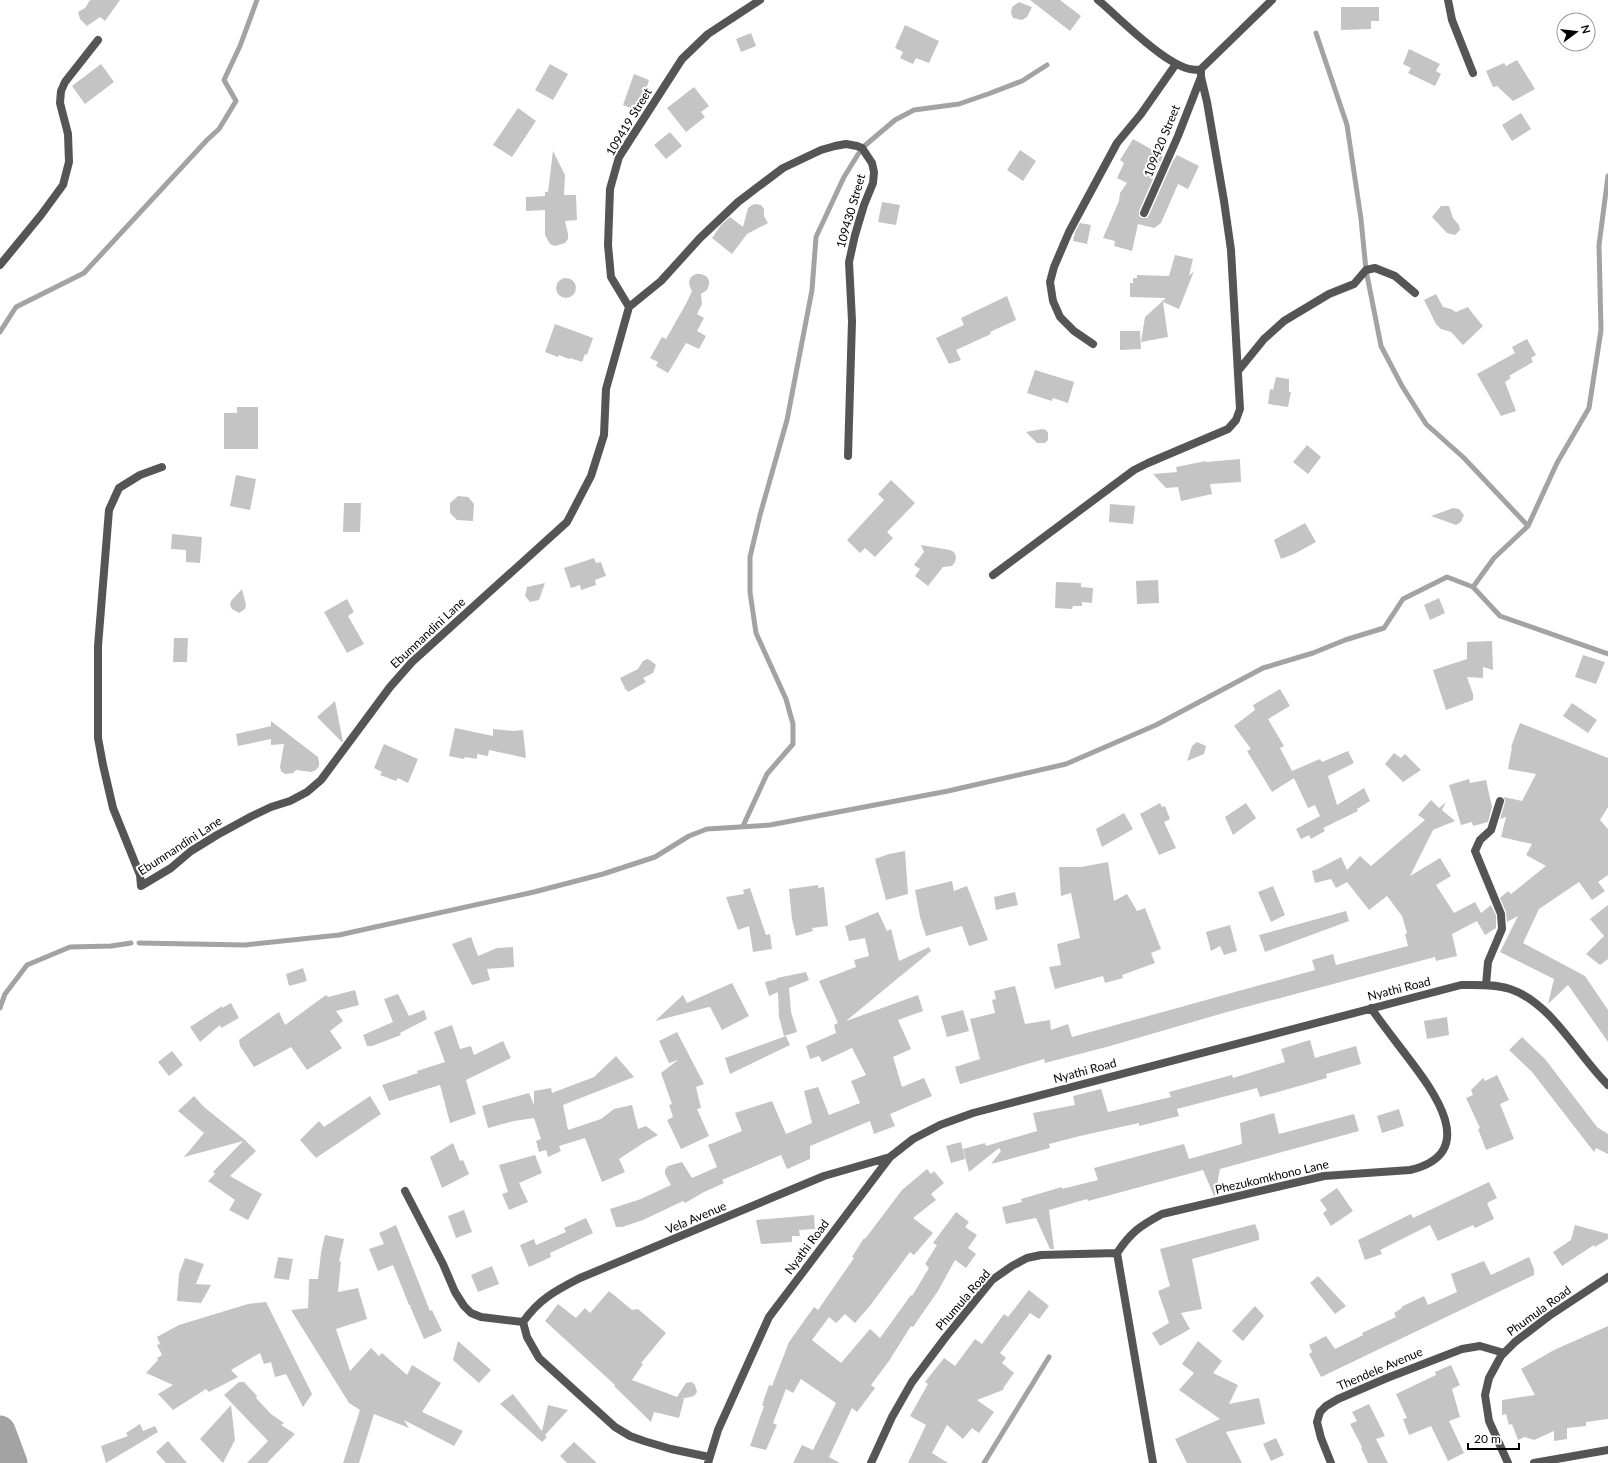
<svg xmlns="http://www.w3.org/2000/svg" width="1608" height="1463" font-family="Lato,sans-serif">
	<rect width="100%" height="100%" fill="#fff"/>
	<g fill="none" stroke-linecap="round" stroke-linejoin="round">
		<path stroke="#a3a3a3" stroke-width="5" d="M1316,33L1347,125L1361,219L1366,270L1381,346L1402,386L1426,424L1464,458L1528,526
			M0,332L16,307L84,273L207,140L219,129L236,101L224,80L240,46L257,0
			M1473,587L1494,558L1528,526L1557,463L1589,408L1601,330L1599,245L1608,176
			M743,826L767,774L793,744V724L786,699L756,633L750,592V557L760,515L787,420L812,290L816,237L844,177L862,148L895,120L914,110L959,104L988,94L1022,81L1047,65
			M139,943L245,945L339,935L534,892L603,874L655,857L689,836L707,829L770,825L948,791L1066,764L1156,725L1263,668L1313,653L1345,640L1384,628L1403,599L1447,577L1473,587L1500,616L1608,654
			M0,1008L5,994L27,965L70,947L111,946L131,943
			M984,1463L1049,1357"/>
		<path stroke="#a3a3a3" stroke-width="31" d="M0,1431L12,1463"/>
	</g>
	<path fill="#c4c4c4" d="M90,0H120L105,21L100,17L87,26L80,19L78,12L85,8Z
		M1030,0H1060L1081,16L1070,31Z
		M1019,2L1032,7L1027,17L1022,20L1013,18L1011,13L1012,7Z
		M1341,7H1379V21H1371V29L1341,30Z
		M905,25L939,41L929,63L916,58L913,64L900,58L903,52L895,48Z
		M751,33L756,46L741,52L736,39Z
		M1409,49L1440,64L1436,71L1441,74L1435,86L1408,73L1411,68L1403,64Z
		M1517,60L1535,89L1513,101L1497,86L1493,87L1486,71L1504,63L1506,66Z
		M101,64L114,82L85,104L72,86Z
		M550,64L568,74L553,100L535,90Z
		M634,74L649,80L639,111L623,105Z
		M694,87L709,106L701,112L705,117L686,132L667,108Z
		M518,108L536,121L512,157L493,145Z
		M1521,113L1531,129L1512,141L1502,125Z
		M670,132L682,146L666,159L654,145Z
		M1133,139L1163,156L1139,211V216L1142,218H1147L1149,215L1173,161L1177,155L1199,166L1188,189L1178,184L1161,223L1157,226L1154,228L1138,224L1132,251L1114,246L1115,241L1103,238L1119,201L1120,193L1127,183L1117,178L1124,163L1120,160Z
		M1020,150L1036,161L1023,181L1007,170Z
		M553,151L565,175L564,195H576L577,220L565,221L568,234V239L565,243L555,246L550,244L545,235V210L526,211V197L545,196V192H548Z
		M882,202L900,205L896,225L878,222Z
		M756,204L761,205L764,209V216L768,223L747,234L732,254L712,238L721,225L730,217L743,227L748,208L752,205Z
		M1441,206H1449L1453,218L1459,225L1460,230L1455,235L1447,233L1432,217Z
		M1080,223L1091,225L1087,244L1073,241L1075,232Z
		M1175,255L1193,259L1189,276L1194,271L1179,309L1163,302L1168,337L1141,342L1145,317L1166,298L1130,297V283H1133V278H1137V275L1169,276Z
		M696,274H701L706,276L709,280V285L707,290L701,294L702,304L697,314L704,318L697,331L706,336L699,349L686,343L668,373L656,366L658,362L650,358L662,337L666,339L687,302L692,291L690,287L689,282L691,277Z
		M556 288a10 10 0 1 1 20 0a10 10 0 1 1-20 0Z
		M1436,294L1443,307L1451,309L1456,312L1468,307L1473,314L1483,326L1463,345L1451,332L1441,329L1436,324L1424,300Z
		M1007,296L1016,320L990,332L991,334L956,350L961,360L949,364L936,338L964,325L961,318Z
		M555,324L593,338L587,355L585,354L582,362L570,358L569,359L559,355L558,357L545,352Z
		M1120,331H1140L1141,349L1120,350Z
		M1527,339L1536,355L1531,358L1533,362L1509,376L1511,378L1505,382L1516,411L1501,416L1477,374L1515,353L1512,347Z
		M1035,370L1074,382L1068,403L1053,398L1052,401L1027,393Z
		M1276,377L1289,379V392H1291L1288,407L1268,404L1270,389L1273,390Z
		M237,407H258V449H224V413H237Z
		M1042,429L1046,430L1048,433V440L1045,443H1037L1026,432Z
		M1307,445L1321,457L1308,474L1293,462Z
		M1240,459L1241,482L1210,484L1212,494L1181,501L1178,487L1166,488L1153,474L1177,472L1176,467L1206,461V462Z
		M236,475L256,479L250,510L230,506Z
		M891,480L915,503L887,532L893,538L875,557L865,548L860,553L847,540L884,500L878,494Z
		M458,496L468,497L474,504L473,521L457,520L450,513V503Z
		M344,503H361L360,532H343Z
		M1110,504L1135,506L1133,524L1109,522Z
		M1453,508L1459,509L1464,515L1461,522L1456,525L1431,516Z
		M1305,523L1316,542L1294,554L1281,559L1274,540Z
		M172,534L202,537L200,563L186,562V550L171,549Z
		M921,545L950,550L954,552L956,557L955,562L952,566L943,567L928,586L915,576L920,569L914,565L924,552Z
		M594,558L596,563L601,562L606,576L595,580L596,585L581,590L580,585L571,588L564,568Z
		M1158,580L1159,603L1137,604L1136,581Z
		M1056,582L1081,583V587L1093,588L1092,603L1082,602V606H1073L1072,609L1055,608Z
		M545,583L539,600L530,602L525,596L527,587Z
		M242,589L246,605L245,609L239,613L232,609L230,605L231,601Z
		M1439,598L1445,613L1430,620L1424,605Z
		M347,599L354,612L348,616L364,644L347,653L324,612Z
		M174,638H188L187,662H173Z
		M1492,641L1493,670L1483,667V678L1467,677L1473,694V700L1446,710L1433,670L1467,659V642Z
		M1583,655L1605,662L1596,684L1575,677Z
		M647,659L650,660L656,665L653,673L643,678L646,682L628,692L626,689L624,690L625,688L620,678L638,669L643,661Z
		M1280,689L1290,706L1268,719L1284,746L1280,748L1292,771L1320,759L1322,762L1348,751L1354,763L1328,776L1337,805L1364,788L1370,801L1357,809L1358,811L1323,828L1325,831L1311,839L1309,835L1301,839L1296,829L1320,816L1315,805L1308,808L1294,778L1272,792L1247,751L1251,749L1234,726L1255,710L1253,705Z
		M335,701L343,742H342L317,717Z
		M1572,703L1597,720L1588,733L1563,716Z
		M271,721L318,757L319,762V766L316,770L311,772L296,770L293,773L285,774L281,771L280,767L284,744L271,745V739L238,746L236,734L271,726Z
		M1520,723L1608,758V807L1600,820L1608,829V875L1598,882L1605,891L1592,900L1579,882L1539,909L1523,943L1585,976L1608,1010V1042L1568,985L1548,1004L1554,979L1500,952L1518,916L1507,922L1506,912L1500,898L1508,891L1511,894L1546,866L1526,855L1532,844L1501,837L1506,817L1500,819L1505,802L1504,797L1522,801L1536,774L1508,769L1512,747H1511Z
		M455,728L493,736V729L513,731L523,730L526,758L489,750L488,756L477,754V759L465,757L464,759L449,756Z
		M1197,742L1206,746L1204,754L1187,761L1192,746Z
		M384,744L418,759L408,783L398,778L396,781L380,775L382,772L374,768Z
		M1394,753L1401,758L1405,754L1421,770L1403,782L1385,764Z
		M1469,779L1470,783L1486,780L1492,807L1488,822L1473,826L1472,822L1461,825L1449,785Z
		M1431,800L1439,808L1446,802L1442,810L1455,821L1433,830L1410,876L1440,858L1451,876L1436,885L1454,913L1475,902L1481,913L1491,905L1496,915V928L1485,935L1477,921L1452,934L1457,956L1436,961L1435,957L1227,1012L1110,1046L1045,1063L1044,1059L960,1084L955,1067L980,1059L970,1019L995,1013L992,1000L996,999L994,991L1015,986L1025,1024L1050,1020L1051,1030L1068,1024L1072,1037L1315,970L1312,960L1333,954L1336,965L1408,946L1405,934L1407,933L1402,916L1387,896L1369,910L1347,882L1336,888L1331,879L1315,883L1312,871L1318,869L1341,857L1347,870L1360,856L1371,866L1425,820L1418,815Z
		M1160,803L1162,807L1165,806L1170,819L1164,822L1176,848L1159,855L1140,814Z
		M1246,803L1256,818L1233,835L1225,817Z
		M1124,813L1133,829L1102,847L1096,829Z
		M905,851L908,894L886,900L875,859L889,854Z
		M1108,862L1114,901L1127,894L1137,911L1145,908L1161,949L1151,953L1155,963L1122,975L1123,978L1105,983L1103,976L1055,989L1049,967L1061,965L1057,944L1080,938L1071,893L1061,896L1059,867H1081Z
		M952,881L954,891L967,886L988,940L969,946L962,926L926,936L920,917L915,890Z
		M818,885V888L824,887L828,926L812,928L813,931L796,936L792,919L789,889Z
		M1273,886L1285,915L1271,922L1258,892Z
		M750,888L766,935L770,934L772,949L753,952L749,926L738,930L726,897L744,894L743,890Z
		M1015,892L1018,905L996,910L994,897Z
		M1608,905V959L1600,965L1586,954L1604,936L1590,919Z
		M1346,911L1349,921L1265,952L1259,935Z
		M878,912L887,931L891,929L899,961L929,947L931,951L846,1021L918,995L923,1011L898,1020L911,1049L893,1057L902,1087L924,1078L932,1096L890,1114L895,1126L874,1134L870,1121L810,1146V1144V1159L787,1169L781,1155L722,1180L724,1183L704,1192L685,1203L683,1201L643,1220L622,1227H616L610,1209L641,1199L671,1185L665,1174V1170L668,1166L682,1162L692,1178L717,1167L708,1145L742,1131L735,1113L772,1101L786,1134L812,1123L804,1091L818,1087L829,1115L860,1103L851,1081L866,1075L852,1048L822,1062L819,1056L810,1059L806,1046L836,1033L834,1025L838,1023L819,981L856,967L854,960L869,956L865,938L849,941L845,926Z
		M1230,925L1237,951L1224,955L1220,946L1211,951L1206,932Z
		M471,937L478,956L497,948L513,947L514,967L487,969L490,980L472,985L452,944Z
		M303,968L307,981L289,986L286,974Z
		M806,972L809,980L789,988L791,1012L797,1032L784,1036L779,1017L778,992L769,996L765,982L777,979V978Z
		M732,983L749,1016L722,1030L710,1007H709L655,1021L683,995L687,1003Z
		M355,990L359,1005L336,1011L343,1021L330,1031L342,1048L307,1070L291,1047L254,1067L240,1046L239,1040L279,1012L285,1025L326,995L328,997Z
		M398,994L409,1016L424,1010L427,1019L400,1033L401,1035L372,1046H367L363,1035L393,1022L384,999Z
		M231,1003L239,1018L221,1028L220,1025L200,1042L190,1027L222,1006V1008Z
		M963,1010L969,1031L947,1037L941,1016Z
		M1447,1017L1449,1035L1427,1039L1424,1021Z
		M452,1025L460,1049L471,1046L474,1055L503,1041L511,1058L466,1080L476,1114L450,1123L440,1085L389,1101L382,1085L418,1073L417,1071L445,1062L434,1032Z
		M677,1032L704,1084L696,1087L701,1108L697,1109L709,1136L681,1149L667,1120L673,1117L669,1105L672,1104L661,1073L678,1060L669,1063L659,1041Z
		M786,1036L790,1045L730,1074L725,1058Z
		M1522,1037L1545,1059L1597,1127L1608,1134V1154L1596,1148L1594,1152L1532,1072L1509,1050Z
		M1310,1040L1315,1058L1356,1046L1361,1064L1326,1074L1327,1078L1260,1097L1257,1088L1177,1109L1179,1116L1139,1126V1123L1080,1136L1049,1144L1050,1148L991,1164L1001,1151L999,1148L969,1172L963,1149L985,1143L986,1146L1037,1131L1033,1113L1075,1105L1073,1096L1101,1089L1108,1112L1171,1097L1169,1092L1232,1075L1233,1078L1285,1062L1281,1049Z
		M172,1051L183,1065L169,1076L158,1062Z
		M616,1056L634,1077L563,1105L568,1130L601,1119L614,1109L632,1105L638,1129L646,1126L658,1135L645,1142L619,1159L625,1172L602,1182L585,1138L559,1146L561,1151L548,1157L546,1150L539,1152L536,1141L541,1139L534,1118L514,1121L488,1128L482,1106L529,1093L534,1105V1091L551,1088L552,1093L594,1077Z
		M1497,1075L1509,1100L1500,1104L1514,1139L1486,1150L1478,1129L1480,1128L1466,1098L1473,1095L1471,1090L1483,1078L1485,1081Z
		M194,1096L204,1107L245,1140L256,1151L230,1176L262,1194L248,1220L229,1210L235,1200L208,1181L215,1174L213,1172L243,1141L184,1157L204,1133L178,1111Z
		M370,1096L381,1114L316,1158L300,1140L319,1121L324,1127Z
		M1399,1109L1404,1126L1382,1133L1377,1116Z
		M1274,1113L1279,1134L1354,1114L1359,1131L1220,1169L1215,1196H1214L1203,1170L1088,1201L1087,1199L1049,1210L1054,1249H1050L1036,1218L1006,1224L1002,1207L1022,1202L1021,1199L1062,1187V1189L1098,1180L1094,1168L1184,1144L1189,1159L1242,1144L1240,1123Z
		M961,1142L965,1159L951,1163L946,1146Z
		M453,1143L460,1161L463,1160L469,1174L442,1188L430,1157Z
		M535,1155L542,1173L519,1183L528,1202L509,1210L502,1194L508,1192L499,1165Z
		M927,1169L931,1174L934,1171L944,1183L931,1194L936,1200L913,1218L933,1233L914,1255L910,1252L869,1307L855,1323L845,1314L836,1323L829,1317L812,1340L841,1363L870,1329L880,1338L911,1295L912,1296L929,1268L925,1264L937,1245L933,1243L956,1212L969,1222L965,1227L977,1235L968,1248L976,1254L966,1268L955,1260L938,1291L913,1327L911,1326L889,1361L871,1385L875,1388L857,1412L852,1408L829,1457L840,1463H793L802,1445L813,1450L836,1403L801,1379L793,1393L786,1389L773,1423L777,1425L766,1450L750,1446L764,1406L762,1405L769,1385L772,1386L789,1342L814,1307L818,1310L854,1258L852,1257L864,1238L865,1239L902,1190Z
		M1489,1182L1497,1198L1487,1203L1494,1219L1475,1228L1473,1225L1438,1241L1430,1225L1380,1250L1382,1254L1365,1260L1358,1240L1411,1214L1413,1218Z
		M1337,1188L1353,1211L1331,1226L1323,1213L1327,1210L1320,1200Z
		M464,1210L472,1232L456,1238L448,1216Z
		M814,1215L815,1229L799,1230L800,1236H792V1242L761,1244L756,1220Z
		M586,1218L593,1233L550,1253L551,1257L529,1267L520,1245L534,1239L536,1245L566,1232L564,1228Z
		M1255,1224L1259,1234V1240L1192,1259L1202,1309L1181,1313L1190,1329L1160,1346L1152,1333L1169,1323L1158,1291L1170,1286L1160,1249Z
		M396,1225L430,1311L432,1310L442,1331L424,1339L410,1306L411,1305H409L393,1265L378,1271L369,1249L384,1244L379,1233Z
		M1575,1225L1608,1234V1239L1595,1247L1594,1245L1562,1266L1553,1252L1571,1240Z
		M325,1235L344,1239L339,1262L341,1261L338,1292L358,1288L367,1319L336,1329L350,1371L371,1348L379,1356L382,1353L407,1375L412,1365L441,1383L422,1412L463,1431L454,1446L404,1420L409,1428L374,1414L359,1463H343L360,1410L349,1403L291,1310L308,1308L309,1279H318L321,1253Z
		M278,1257L293,1259L289,1280L274,1278Z
		M1529,1257L1534,1269V1275L1321,1377L1309,1354L1312,1352L1309,1345L1326,1336L1335,1349L1363,1335L1362,1333L1396,1317L1394,1313L1402,1308L1401,1307L1424,1296L1428,1305L1457,1292L1451,1274L1484,1261L1491,1275Z
		M185,1258L204,1264L196,1284L211,1285L201,1303L177,1301L179,1274Z
		M492,1266L499,1284L478,1292L471,1275Z
		M1318,1276L1346,1306L1335,1314L1310,1283Z
		M1029,1290L1049,1306L1039,1319L1030,1313L1000,1353L1006,1358L1002,1363L1014,1373L1004,1387L1003,1390L977,1400L994,1412L979,1433L972,1428L963,1439L947,1425L932,1453L948,1463H908L926,1425L910,1416L928,1384L925,1382L944,1358L955,1366L975,1339L982,1344L1004,1314L1008,1317Z
		M609,1291L632,1310L638,1309L666,1333L641,1363L643,1364L632,1380L677,1397L686,1383L692,1382L695,1385L697,1392L694,1396L681,1399H684L679,1418L654,1412L651,1422L614,1386L615,1385L545,1321L558,1304L576,1318L585,1308L590,1313Z
		M266,1302L312,1394L303,1407L286,1374L275,1377L271,1362L264,1364L260,1353L231,1370L238,1377L209,1392L206,1389L173,1410L158,1394L173,1385L146,1373L158,1360L157,1358L162,1355L157,1345L160,1344L157,1337L179,1325L248,1304Z
		M1255,1306L1264,1316L1243,1341L1232,1331Z
		M1608,1326V1419L1586,1422V1426L1567,1428V1439L1554,1441V1431L1534,1440L1525,1437L1518,1440L1512,1424L1509,1425L1506,1414L1502,1415V1400L1535,1395L1521,1369L1554,1350Z
		M458,1341L491,1370L479,1383L453,1360Z
		M1198,1341L1222,1361L1213,1373L1238,1385L1229,1404L1259,1398L1265,1424L1226,1432L1242,1463H1187L1175,1439L1220,1419L1179,1390L1194,1373L1182,1364Z
		M1451,1365L1460,1385L1452,1389L1460,1417L1449,1421L1464,1453L1448,1461L1431,1426L1409,1435L1403,1419L1407,1418L1396,1394L1436,1375L1435,1372Z
		M239,1382H244L257,1396L256,1398L271,1414L284,1423L281,1425L295,1434L267,1463H247L268,1441L224,1395Z
		M513,1394L542,1431L548,1405L568,1410L545,1435L547,1437L542,1442L500,1404Z
		M1369,1404L1385,1436L1376,1439L1388,1463H1368L1361,1448L1362,1447L1350,1424L1357,1421L1352,1412Z
		M231,1405L235,1440L223,1463L200,1439Z
		M140,1424L143,1431L155,1426L158,1432L106,1463L101,1446L128,1436L126,1433Z
		M1276,1438L1284,1455L1271,1461L1263,1444Z
		M168,1441L187,1463H166L156,1452Z
		M574,1442L597,1463H567L560,1456Z"/>
	<g fill="none" stroke-linecap="round" stroke-linejoin="round">
		<path stroke="#555" stroke-width="8" d="M1098,0C1118,16 1175,77 1201,69L1272,0
			M1448,0L1452,20L1473,73
			M1144,213L1178,136L1201,77
			M0,265L41,215L63,185L69,162L68,134L60,103L61,91L65,82L98,40
			M629,307L661,281L700,238L738,202L783,168L821,150L835,146L846,144L857,146L862,148L872,163L874,172L873,183L864,205L855,235L849,262L852,321L848,456
			M1093,344L1074,331L1060,317L1053,301L1050,282L1054,267L1069,232L1117,143L1141,114L1176,64
			M1238,371L1264,339L1284,321L1329,294L1354,284L1366,270L1375,268L1395,276L1415,293
			M162,467L140,475L119,488L109,510L98,646V738L103,765L113,808L140,875L141,886L171,868L191,851L217,835L252,816L271,807L290,801L307,792L321,780L390,687L412,662L567,522L591,476L604,435L606,389L629,307L611,277L608,245L610,189L619,157L682,59L708,34L760,0
			M993,575L1134,470L1148,463L1228,429L1236,420L1240,409L1231,250L1224,201L1207,102L1201,77V69
			M1486,985L1488,962L1502,929L1501,914L1475,851L1480,840L1491,830L1500,801
			M405,1191L443,1264L455,1292L464,1306L471,1313L481,1317L523,1322
			M1117,1253C1131,1232 1140,1226 1162,1214L1324,1176L1410,1170C1482,1153 1432,1089 1406,1055C1394,1039 1382,1024 1371,1008
			M1117,1253L1153,1463
			M709,1457L671,1449L644,1441L630,1436L615,1427L539,1358L527,1337L523,1322C539,1299 555,1291 580,1278L824,1176L890,1157
			M708,1463L718,1430L769,1317L890,1157L913,1139L940,1125L973,1113L1461,985C1477,985 1495,984 1510,989C1551,1002 1578,1056 1608,1085
			M871,1463L892,1417L912,1382L945,1338L992,1280L1012,1266L1027,1258L1041,1255L1117,1253
			M1331,1463L1321,1438L1317,1422L1320,1412L1326,1406L1338,1399L1387,1378L1462,1349L1480,1346L1504,1353
			M1508,1463L1489,1421L1485,1395L1489,1378L1501,1356L1515,1342L1549,1316L1608,1277
			M1534,1463L1608,1450"/>
	</g>
	<g text-anchor="middle" stroke-width="4" stroke-linejoin="round" paint-order="stroke">
		<g font-size="12" fill="#000" stroke="#fff">
			<text transform="translate(629 122) rotate(-59)" y="4">109419 Street</text>
			<text transform="translate(1162 141) rotate(-68)" y="4">109420 Street</text>
			<text transform="translate(851 211) rotate(-74)" y="4">109430 Street</text>
			<text transform="translate(428 633) rotate(-43)" y="4">Ebumnandini Lane</text>
			<text transform="translate(180 846) rotate(-33)" y="4">Ebumnandini Lane</text>
			<text transform="translate(1399 989) rotate(-14)" y="4">Nyathi Road</text>
			<text transform="translate(1085 1071) rotate(-15)" y="4">Nyathi Road</text>
			<text transform="translate(1272 1177) rotate(-13)" y="4">Phezukomkhono Lane</text>
			<text transform="translate(696 1218) rotate(-23)" y="4">Vela Avenue</text>
			<text transform="translate(807 1247) rotate(-53)" y="4">Nyathi Road</text>
			<text transform="translate(963 1300) rotate(-49)" y="4">Phumula Road</text>
			<text transform="translate(1539 1311) rotate(-36)" y="4">Phumula Road</text>
			<text transform="translate(1380 1369) rotate(-23)" y="4">Thendele Avenue</text>
		</g>
	</g>
	<g transform="translate(1576 32) rotate(75)"><circle r="19" fill="#ffffff" stroke="#999999"/>
	<path d="M0-3L7 15L0 10L-7 15Z" fill="#000000"/>
	<text y="-6" font-size="11" font-weight="bold" text-anchor="middle" fill="#000000">N</text>
	</g>
	<path d="M1468 1443v6h51v-6" fill="none" stroke="#000000" stroke-width="2"/>
	<text x="1474" y="1443" font-size="12" fill="#000000" stroke="#ffffff" stroke-width="3" paint-order="stroke">20 m</text>
</svg>
